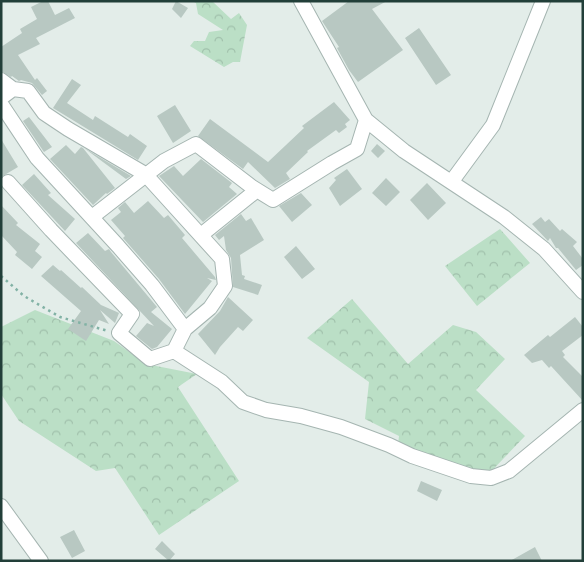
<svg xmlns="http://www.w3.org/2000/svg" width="584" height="562" font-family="Rubik,sans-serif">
	<defs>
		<pattern id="forest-crowns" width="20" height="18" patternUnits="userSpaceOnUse" patternTransform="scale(1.25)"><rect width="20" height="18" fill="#bbdfc6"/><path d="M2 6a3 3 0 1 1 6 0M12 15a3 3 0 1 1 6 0" fill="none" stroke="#a0c0ab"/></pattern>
	</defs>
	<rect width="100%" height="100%" fill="#e3ede9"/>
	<path fill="url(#forest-crowns)" d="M192,1H212L231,19L239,13L247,25L240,62H233L224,67L190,46L194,41H205L209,32L223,30L198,14L196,3Z
		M500,229L530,263L477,306L445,266Z
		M352,299L408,364L453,325L476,332L505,359L476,390L525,436L481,482L398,445L399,436L365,419L369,382L307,338Z
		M35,310L114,341L146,364L197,374L178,387L239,481L159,535L115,468L96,471L19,421L1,394V327Z"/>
	<path fill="#b8c8c2" d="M43,1H48L55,15L69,8L75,18L36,38L40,44L18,55L35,80L37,78L47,91L42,95L32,83L21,80L19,81L12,76L11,77L1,71V47L22,33L20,29L37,19L31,7Z
		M176,1L188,8L181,18L172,9Z
		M349,1H387L372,9L403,50L358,82L349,70L337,48L339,47L322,21Z
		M419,28L451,75L436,85L405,38Z
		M72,79L81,85L67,103L93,120L95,116L128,137L130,134L147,146L138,160L53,108Z
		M334,102L350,120L345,124L347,127L339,133L336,130L307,151L308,152L286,173L290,179L275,188L248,162L243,169L198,136L210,119L268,162L304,128L302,126Z
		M175,105L191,131L173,143L157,116Z
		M29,117L52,147L44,152L23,121Z
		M1,139L18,167L1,177Z
		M377,144L385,151L378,158L371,151Z
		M66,145L75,154L81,147L83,148L115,188L107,194L106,193L93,205L50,159Z
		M84,148L131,176L126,179Z
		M201,159L232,183L229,187L237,194L203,222L159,176L174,166L183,176Z
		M347,169L362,189L340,206L329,188L336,180L334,178Z
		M34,174L51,193L48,195L75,219L65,231L22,185Z
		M386,178L400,192L386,206L372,193Z
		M427,183L446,203L428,220L410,200Z
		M301,193L312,205L292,222L279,206Z
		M148,201L164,218L168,215L185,235L182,238L215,277L216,280L207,278L212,281L185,314L159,279L123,238L125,236L111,220L121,212L118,208L125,202L134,213Z
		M1,205L18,223L16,225L40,244L35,251L42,257L32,269L15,255L17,252L1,235Z
		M241,214L246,221L251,218L264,240L240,255L242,275L245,276L244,279L262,285L258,295L233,287L231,258L226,250L224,236L219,240L215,235Z
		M541,217L545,222L549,219L560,231L562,229L577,242L573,246L583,259V265L576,270L558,248H556L550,238L548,241L532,224Z
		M88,233L105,251L109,249L111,252L157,307L151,312L172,329L157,347L152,349L136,336L147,323L154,326L76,243Z
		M296,246L315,269L302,279L284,257Z
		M53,265L60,271L61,270L81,288L82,287L101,305L117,312L119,313L115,323L100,310L109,324L99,320L86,341L68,329L81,311L41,276Z
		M228,297L253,320L243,331L238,327L220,347L215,355L198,334L220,311Z
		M575,317L583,327V335L562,351L565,355L563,357L583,377V401L551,366L549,368L542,360L532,363L524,355L548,335L550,337Z
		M421,481L442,490L437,501L417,491Z
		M74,530L85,551L72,558L60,537Z
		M162,541L175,554L169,561L155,549Z
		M535,547L542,561H510Z"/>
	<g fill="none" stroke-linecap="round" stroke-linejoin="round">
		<defs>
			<path id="minor" d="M301,1L366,120L404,151L504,217L544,249L583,292
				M1,80L13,89L1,98
				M13,89L28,91L44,113L68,129L145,174L222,259L225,286L210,308L185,329
				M1,104L37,158L118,246L152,285L185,329L174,351L150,359L119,333L132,314L51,230L8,182
				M452,181L493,125L543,1
				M92,217L164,161L196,144L252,187L273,200L332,163L357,149L366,120
				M201,235L257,190
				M174,351L222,382L243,402L266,410L301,416L341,427L389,445L412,456L471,476L491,478L509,471L583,410
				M1,506L41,561"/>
		</defs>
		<use href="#minor" stroke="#a5b5b1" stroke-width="16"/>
		<path stroke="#82b2a5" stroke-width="2.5" stroke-dasharray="2.5 4" stroke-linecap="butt" d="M1,276L24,296L60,317L108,331"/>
		<use href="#minor" stroke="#fff" stroke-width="14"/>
	</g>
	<rect width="584" height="562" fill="none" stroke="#223f39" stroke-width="5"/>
</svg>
